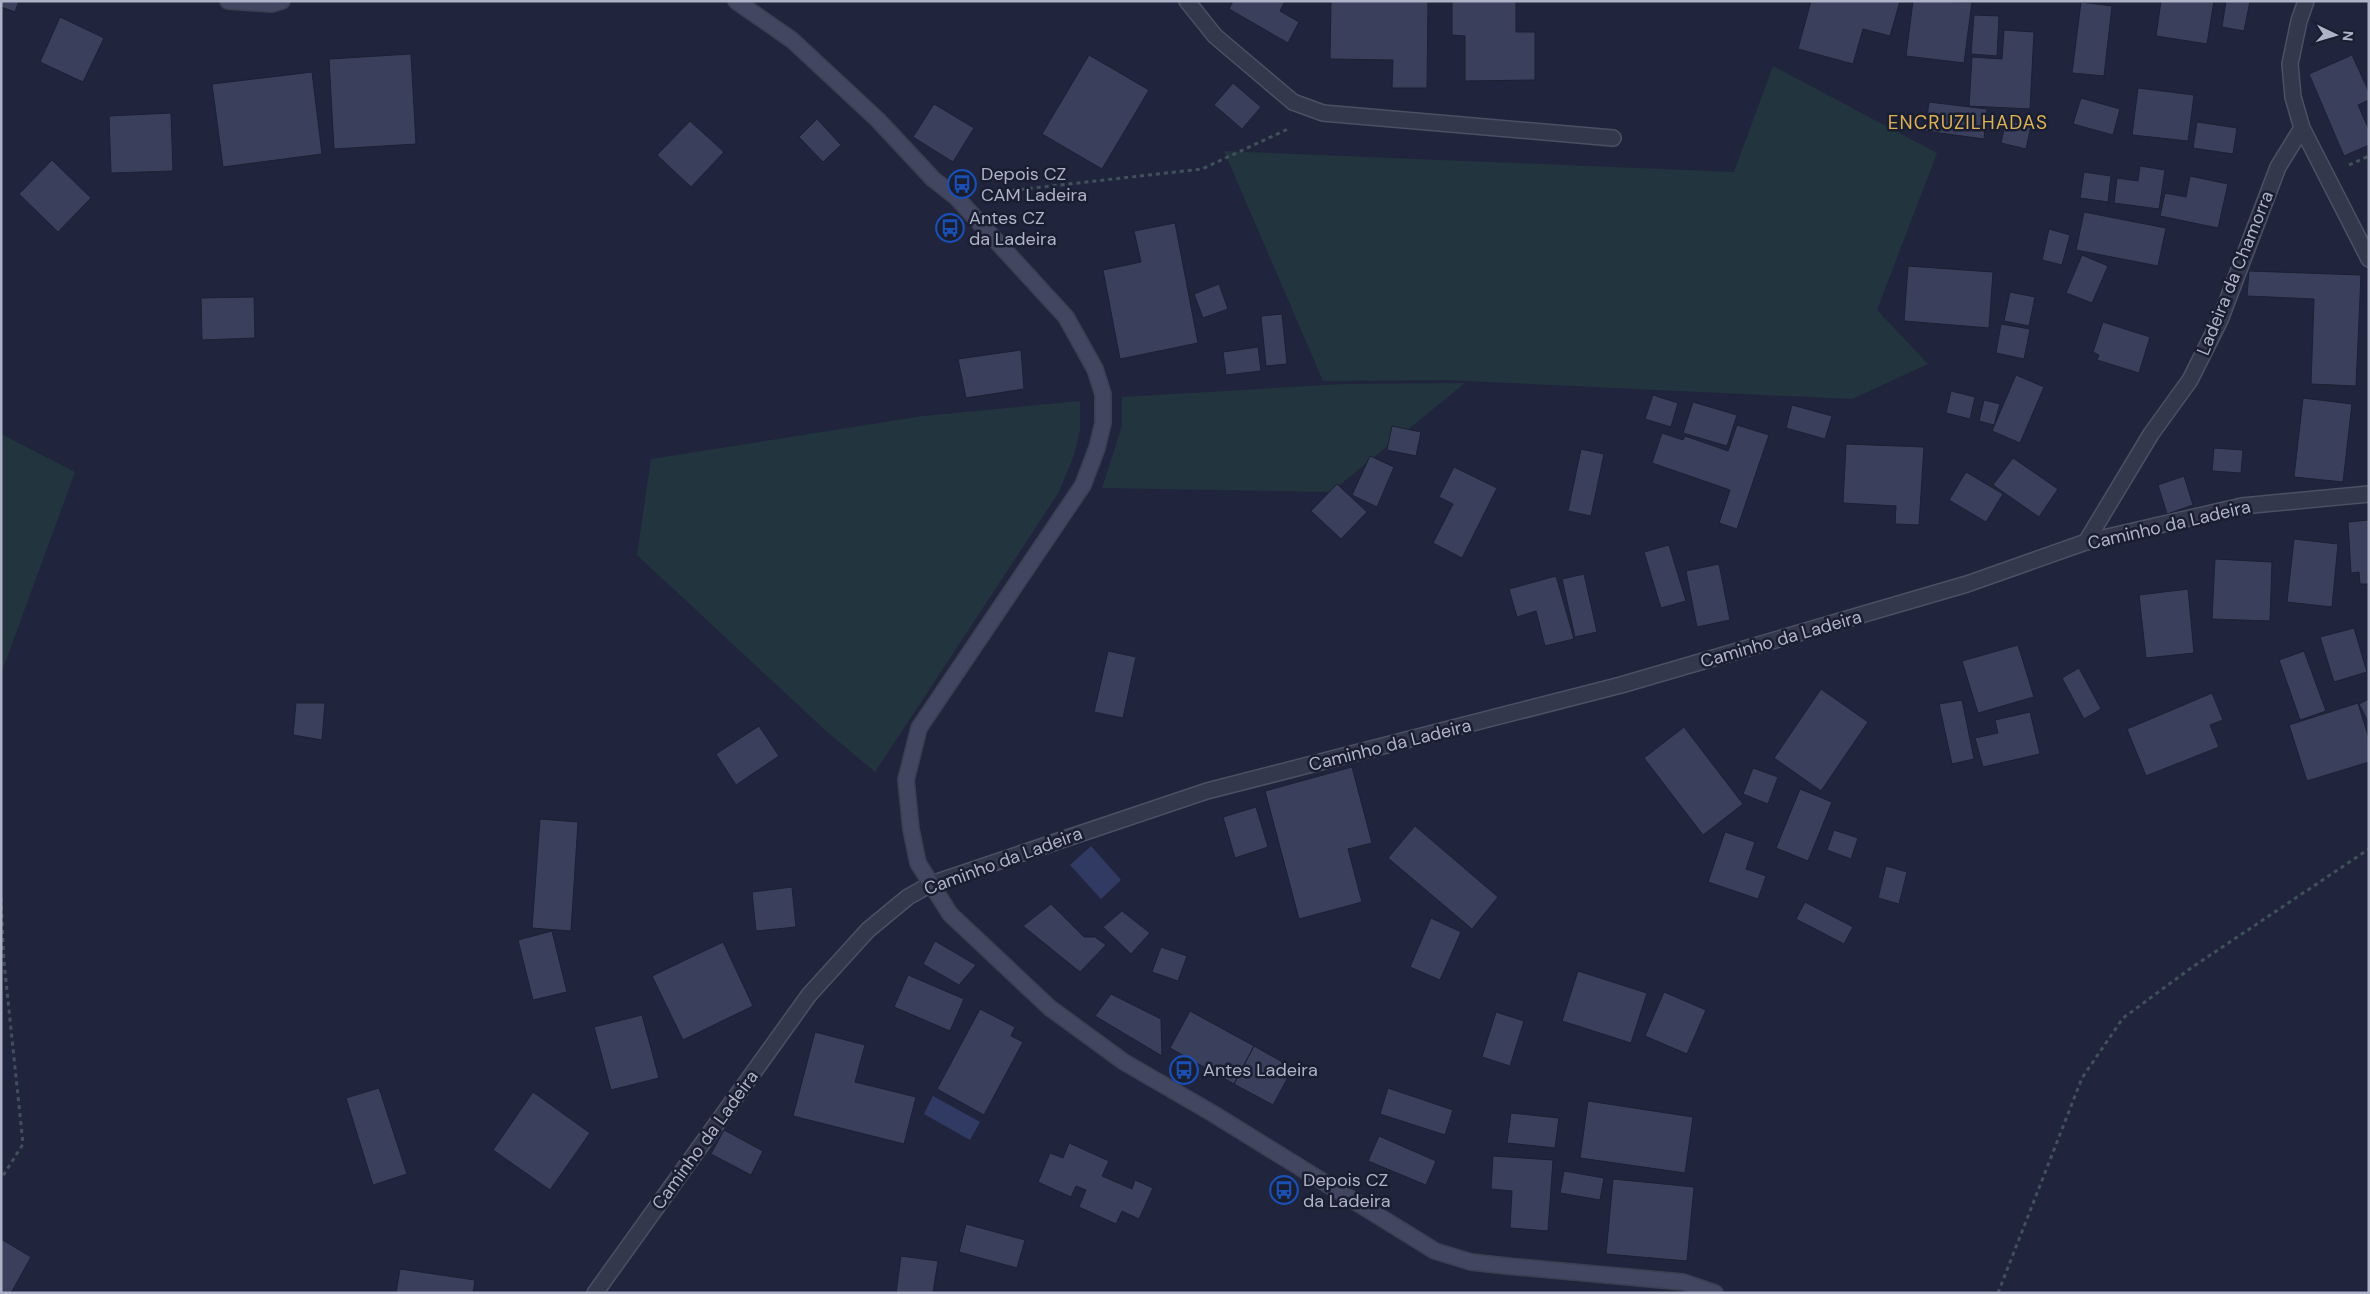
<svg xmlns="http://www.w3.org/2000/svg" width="2370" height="1294" font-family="'DM Sans',sans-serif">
	<rect width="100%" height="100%" fill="#20253d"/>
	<path fill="#22343e" d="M1773,66L1937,153L1877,310L1928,364L1852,399L1446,380L1323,381L1224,151L1734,172Z
		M1465,383L1331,492L1102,488L1122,426V397L1343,384Z
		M1080,401V430L1074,455L1059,492L875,772L825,730L637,555L651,459L923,416Z
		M1,434L75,472L1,674Z"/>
	<path fill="#313a63" d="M1091,846L1121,880L1101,899L1070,865Z
		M933,1096L980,1122L970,1140L924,1114Z"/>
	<path fill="#3a3f5b" stroke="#1c2033" d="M1,1H19L15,12L1,7Z
		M1233,1H1285L1280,11L1299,22L1288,43L1229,9Z
		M1331,1H1428L1427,88H1392L1393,60L1330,59Z
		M1452,1H1516V32H1535V80L1465,81V36L1452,35Z
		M1811,1H1900L1890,36L1863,29L1853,64L1798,49Z
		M1913,1L1972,2L1964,63L1906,56Z
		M2161,1H2214L2207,44L2156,36Z
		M2226,1H2250L2244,31L2222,27Z
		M2081,2L2112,6L2104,76L2072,73Z
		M1974,15L1999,16L1997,56L1971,54Z
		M60,17L104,38L83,82L40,62Z
		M2004,30L2034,32L2030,109L1969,106L1972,57L2002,59Z
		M411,54L416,144L334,149L329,59Z
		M1089,55L1149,90L1102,169L1042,134Z
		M2352,55L2369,92V100L2358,105L2369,130V145L2344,156L2309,74Z
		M312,72L322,154L223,167L212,84Z
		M1233,83L1261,107L1242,129L1214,105Z
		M2138,88L2194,95L2188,141L2132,135Z
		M2081,98L2120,109L2113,135L2073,124Z
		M1929,102L1987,109L1984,139L1925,131Z
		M934,104L974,128L953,162L913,137Z
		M171,113L173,171L111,173L109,116Z
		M817,119L841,145L823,162L799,137Z
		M2006,120L2031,126L2026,149L2001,143Z
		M690,121L724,152L691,187L657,155Z
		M2197,122L2237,128L2233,154L2193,148Z
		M52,160L91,198L58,232L19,194Z
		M2140,166L2165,170L2159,209L2114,203L2117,178L2138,181Z
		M2084,172L2111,176L2108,202L2080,198Z
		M2190,176L2228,184L2218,228L2160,216L2165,193L2186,197Z
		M2084,212L2166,228L2158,266L2076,250Z
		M1175,223L1198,343L1120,359L1103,270L1141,262L1134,231Z
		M2049,229L2070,235L2062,265L2042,260Z
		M2082,255L2108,266L2092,303L2066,293Z
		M1908,266L1993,272L1989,328L1904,321Z
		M2249,271L2361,275L2356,386L2311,384L2314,299L2247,296Z
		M1219,284L1228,309L1203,318L1194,294Z
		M2010,292L2035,297L2029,326L2004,321Z
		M254,297L255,338L202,340L201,298Z
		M1282,314L1287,364L1266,366L1261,316Z
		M2103,322L2150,337L2139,373L2097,360L2099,355L2093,352Z
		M2001,324L2030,329L2024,359L1996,353Z
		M1258,347L1261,371L1226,375L1223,352Z
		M1021,350L1024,389L966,398L958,359Z
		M2016,375L2044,387L2020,443L1992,431Z
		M1951,391L1975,397L1970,419L1946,413Z
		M1653,395L1678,403L1671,427L1645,419Z
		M2303,398L2352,404L2343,482L2294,477Z
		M1984,400L2000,404L1994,425L1979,421Z
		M1693,402L1737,415L1727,446L1683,433Z
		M1792,405L1832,416L1825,439L1786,428Z
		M1737,425L1769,435L1737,529L1719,523L1730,490L1652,463L1662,433L1683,440L1685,436L1728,451Z
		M1392,426L1421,432L1416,456L1387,450Z
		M1846,444L1924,447L1919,525L1895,524L1896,506L1843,503Z
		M2214,448L2243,450L2241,473L2212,471Z
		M1581,449L1604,454L1591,516L1568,511Z
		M1370,456L1394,467L1377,507L1352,495Z
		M2013,458L2058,489L2039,517L1993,485Z
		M1454,467L1497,488L1462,558L1433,543L1453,504L1439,497Z
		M1966,472L2003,494L1986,522L1949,500Z
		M2184,476L2193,505L2167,514L2158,485Z
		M1337,484L1367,512L1341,539L1311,511Z
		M2369,520V584H2360L2359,572L2351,573L2348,522Z
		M2294,539L2338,544L2332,607L2287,602Z
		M1669,545L1686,601L1661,608L1644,552Z
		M2215,559L2272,562L2270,621L2212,619Z
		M1719,564L1730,620L1697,627L1686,571Z
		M1584,574L1597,632L1575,637L1562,579Z
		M1556,576L1574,639L1545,646L1536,611L1517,617L1509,589Z
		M2188,589L2194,653L2146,658L2139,595Z
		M2354,628L2367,672L2334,682L2320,637Z
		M2018,645L2034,697L1978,713L1962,661Z
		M1108,651L1136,657L1123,718L1094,712Z
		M2304,651L2326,711L2300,720L2279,660Z
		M2079,668L2101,709L2084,719L2062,678Z
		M1821,689L1868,722L1821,791L1774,758Z
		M2212,693L2223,720L2210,725L2219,747L2146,776L2127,729Z
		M2369,699V723L2359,704Z
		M1962,700L1974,759L1952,764L1939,704Z
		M296,703H325L322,740L293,735Z
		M2358,703L2369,739V762L2307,781L2289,725Z
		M2030,712L2040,754L1983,767L1975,738L1998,733L1995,720Z
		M759,726L779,756L736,785L716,754Z
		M1684,727L1743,804L1703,835L1644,758Z
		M1352,767L1372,843L1348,849L1362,902L1299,919L1265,791Z
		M1753,768L1778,777L1768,804L1743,794Z
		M1800,789L1832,802L1808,861L1776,848Z
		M1256,807L1268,847L1235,858L1223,817Z
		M540,819L578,822L571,931L532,928Z
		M1415,826L1498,897L1472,929L1388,858Z
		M1834,830L1858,838L1851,859L1827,850Z
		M1725,832L1755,842L1746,869L1766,876L1758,899L1708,882Z
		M1886,866L1907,872L1899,904L1878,898Z
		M792,887L796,927L756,931L752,892Z
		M1805,902L1853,927L1844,944L1796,919Z
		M1051,904L1084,937H1095L1106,945L1080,972L1023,926Z
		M1122,911L1150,933L1131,954L1103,927Z
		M1431,918L1461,932L1440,980L1410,967Z
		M552,931L567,992L533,1000L518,940Z
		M935,941L976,965L959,985L923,964Z
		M723,942L753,1006L683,1040L652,976Z
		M1161,947L1187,956L1178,981L1152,972Z
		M1578,971L1647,993L1631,1043L1562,1021Z
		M908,975L964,999L950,1031L894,1007Z
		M1664,992L1706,1010L1687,1054L1645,1036Z
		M1111,994L1161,1019L1162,1056L1095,1016Z
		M980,1009L1015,1027L1011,1036L1023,1042L984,1115L937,1089Z
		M1190,1011L1254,1046L1234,1084L1170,1048Z
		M1496,1012L1524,1021L1510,1066L1482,1057Z
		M642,1015L659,1078L611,1090L594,1027Z
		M815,1032L865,1045L855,1082L916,1097L904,1144L793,1116Z
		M1254,1046L1293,1068L1273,1105L1234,1084Z
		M379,1088L407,1174L373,1185L346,1098Z
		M1388,1088L1453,1110L1445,1135L1380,1114Z
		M533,1092L590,1133L550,1190L493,1150Z
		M1588,1101L1693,1117L1685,1173L1580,1158Z
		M1511,1113L1559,1118L1555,1148L1507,1143Z
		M724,1130L763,1151L751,1175L711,1154Z
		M1379,1136L1436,1161L1426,1185L1368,1161Z
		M1069,1143L1109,1161L1102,1176L1132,1189L1135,1180L1153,1188L1139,1219L1122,1211L1116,1224L1079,1207L1086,1190L1076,1186L1071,1197L1038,1182L1050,1153L1063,1158Z
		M1493,1156L1553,1160L1548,1231L1510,1228L1512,1191L1491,1189Z
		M1564,1171L1604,1178L1600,1200L1560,1193Z
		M1613,1179L1694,1187L1687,1261L1606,1254Z
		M966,1224L1025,1240L1017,1268L959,1252Z
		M1,1239L31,1257L11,1293H1Z
		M901,1256L938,1261L933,1293H896Z
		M400,1269L475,1280L473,1293H396Z"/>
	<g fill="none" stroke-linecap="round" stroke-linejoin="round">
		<defs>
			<path id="service" d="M1293,102L1323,113L1613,138
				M595,1293L809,995L868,930L908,897L931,884L1207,791L1621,685L1967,584L2086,542L2242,506L2369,494"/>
			<path id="minor" d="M1187,1L1215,36L1293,102
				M2306,1L2299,21L2290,64L2293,97L2302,128L2369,259
				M2086,542L2151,434L2190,380L2220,320L2278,167L2302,128"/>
			<path id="secondary" d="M228,1L272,4L282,1
				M736,1L792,40L878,120L933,179L956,197L1066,317L1095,369L1103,394V423L1097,448L1083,485L919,728L906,780L911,829L918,863L950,914L1050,1008L1124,1062L1212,1113L1435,1251L1471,1262L1507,1266L1683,1282L1715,1293"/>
		</defs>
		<use href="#service" stroke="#4c5064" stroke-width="18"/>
		<use href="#minor" stroke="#4c5064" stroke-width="18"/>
		<use href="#secondary" stroke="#3a3f52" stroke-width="18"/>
		<path stroke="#40515b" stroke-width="3" stroke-dasharray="4 4" stroke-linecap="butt" d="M2349,165L2369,156
			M989,193L1202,169L1288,129
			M1,898L4,962L23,1144L1,1179
			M1998,1293L2082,1078L2123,1018L2191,968L2369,849"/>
		<use href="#service" stroke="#34384d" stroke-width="15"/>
		<use href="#minor" stroke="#34384d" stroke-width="15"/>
		<use href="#secondary" stroke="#424660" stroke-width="15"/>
	</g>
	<defs>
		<symbol id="bus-ring" viewBox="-11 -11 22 22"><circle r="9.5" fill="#1a1e31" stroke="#1a4fb4" stroke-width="1.5"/><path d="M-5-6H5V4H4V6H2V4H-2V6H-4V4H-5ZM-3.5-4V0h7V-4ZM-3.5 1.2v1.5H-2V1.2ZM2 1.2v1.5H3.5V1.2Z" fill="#1a4fb4"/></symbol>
	</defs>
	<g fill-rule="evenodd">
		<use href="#bus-ring" x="946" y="168" width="32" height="32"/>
		<use href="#bus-ring" x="934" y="212" width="32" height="32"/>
		<use href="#bus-ring" x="1168" y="1054" width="32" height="32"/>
		<use href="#bus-ring" x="1268" y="1174" width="32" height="32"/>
	</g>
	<g text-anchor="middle" stroke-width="5" stroke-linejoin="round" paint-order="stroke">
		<g font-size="18" fill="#afb3c8" stroke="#1a1e31" text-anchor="start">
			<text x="981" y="180">Depois CZ<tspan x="981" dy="21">CAM Ladeira</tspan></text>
			<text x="969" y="224">Antes CZ<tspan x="969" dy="21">da Ladeira</tspan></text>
			<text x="1203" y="1076">Antes Ladeira</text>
			<text x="1303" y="1186">Depois CZ<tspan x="1303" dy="21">da Ladeira</tspan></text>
		</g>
		<g font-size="18" fill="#afb3c8" stroke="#1a1e31">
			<text transform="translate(2235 273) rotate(-68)" y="6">Ladeira da Chamorra</text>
			<text transform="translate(2169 525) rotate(-13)" y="6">Caminho da Ladeira</text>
			<text transform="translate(1781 639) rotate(-16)" y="6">Caminho da Ladeira</text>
			<text transform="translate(1390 745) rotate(-14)" y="6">Caminho da Ladeira</text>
			<text transform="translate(1003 861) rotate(-20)" y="6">Caminho da Ladeira</text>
			<text transform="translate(705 1140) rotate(-54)" y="6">Caminho da Ladeira</text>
		</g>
		<g font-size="19" letter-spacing="1" fill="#ddb156" stroke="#1a1e31">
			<text x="1968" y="129">ENCRUZILHADAS</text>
		</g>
	</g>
	<rect width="2370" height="1294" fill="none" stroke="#afb3c8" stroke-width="5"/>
	<g transform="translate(2335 35) rotate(95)" stroke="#1a1e31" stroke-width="4" paint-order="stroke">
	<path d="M0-4L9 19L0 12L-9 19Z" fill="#afb3c8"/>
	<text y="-8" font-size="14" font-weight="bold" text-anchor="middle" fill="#afb3c8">N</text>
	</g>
</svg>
